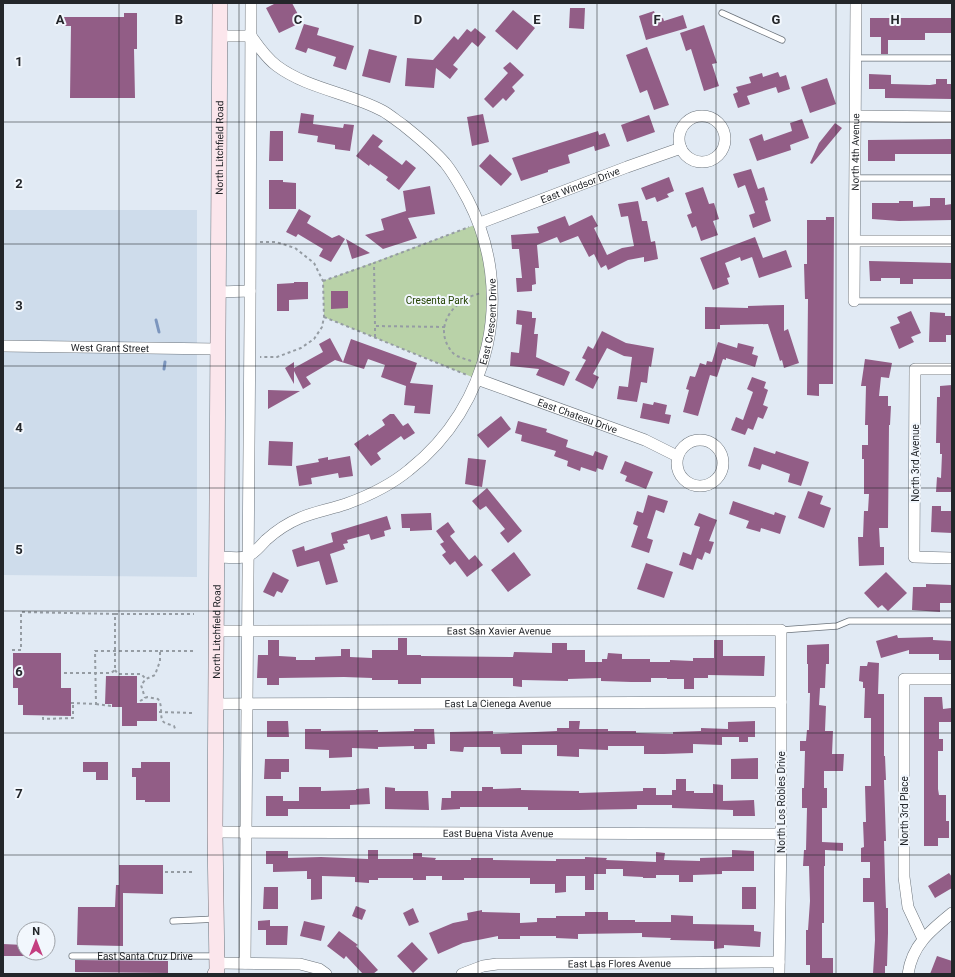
<svg xmlns="http://www.w3.org/2000/svg" width="955" height="977" font-family="Roboto,sans-serif">
	<rect width="100%" height="100%" fill="#e1eaf4"/>
	<path fill="#cedceb" d="M3,210H197V577L3,575Z"/>
	<path fill="#b9d2a8" d="M480,223L493,291L477,379L324,317L323,281Z"/>
	<g fill="none" stroke-linecap="round" stroke-linejoin="round">
		<path stroke="#7c96be" stroke-width="3" d="M156,320L159,332
			M164,369L165,362"/>
	</g>
	<path fill="#925d86" d="M276,3H292L302,22L279,33L266,8Z
		M570,8H585L584,29L569,28Z
		M513,10L535,28L517,50L495,31Z
		M654,11L657,20L663,18L664,21L683,15L687,28L646,40L639,16Z
		M124,13H137V49H134L135,98H70L71,26H61V17H124Z
		M870,18H952V33H925V40H888V54H881V37H870Z
		M304,24L319,28L317,35L354,46L346,70L333,66L336,57L308,48L306,53L295,49Z
		M704,25L717,63L712,64L719,86L704,91L691,49L686,51L680,33Z
		M475,28L486,37L478,47L472,42L453,65L458,69L450,79L436,68L434,88L405,86L407,58L433,60L454,36L458,40L467,29L471,32Z
		M647,47L669,105L654,110L647,90L640,93L626,55Z
		M369,49L397,56L390,83L362,76Z
		M510,62L524,75L512,87L515,91L506,101L503,98L493,108L484,99L508,73L503,68Z
		M778,72L780,77L786,75L790,89L778,93L776,87L747,96L750,104L738,108L733,94L738,92L736,87L751,83L749,77L762,73L763,77Z
		M869,74L891,75V84L930,85L936,84V79H947V84H952V99L885,98V89H869Z
		M827,78L836,104L810,113L801,87Z
		M301,113L314,115L313,124L343,128L344,124L354,125L350,151L335,149V145L317,142L318,136L298,133Z
		M483,114L489,142L472,146L467,117Z
		M649,115L655,132L627,142L621,125Z
		M802,119L809,138L790,145L791,150L757,161L749,139L762,134L764,141L792,131L790,123Z
		M835,123L842,128L812,164L810,163L819,143Z
		M270,131H283V161H269Z
		M598,131L599,135L605,133L610,146L595,151L594,146L568,155L570,163L548,170V172L521,181L512,158Z
		M373,134L383,141L378,147L402,165L406,160L416,168L399,190L386,180L388,177L370,164L369,166L356,156Z
		M952,139V154H895V161H868V140Z
		M490,154L512,174L501,186L479,166Z
		M751,169L758,189L764,187L768,200L765,201L771,221L753,228L749,215L755,213L745,185L738,188L733,174Z
		M669,177L674,191L667,194L669,197L657,202L655,197L646,200L641,188Z
		M269,180H283V182L296,183V209H269Z
		M430,186L435,214L408,218L417,238L383,249L365,235L384,230L381,219L406,211L403,191Z
		M703,187L709,204L714,203L719,219L713,221L718,235L701,241L696,226L692,228L687,215L692,213L685,193Z
		M930,198H945V205L952,204V220L899,221L872,219V203H899V201H913V207L930,206Z
		M638,201L642,221H647L651,242L655,241L658,259L644,262V257L628,260L608,270L606,265L601,268L594,254L589,257L578,236L560,243L557,237L537,245L539,268H535L536,284L532,285V291L517,292L516,278H522L519,249H512L511,235L539,233L537,227L565,216L569,226L592,215L598,226L594,228L607,255L622,248L634,246L628,216L621,217L618,204Z
		M299,209L311,216L307,223L332,238L339,235L345,239L331,262L319,256L323,249L298,234L296,237L286,232Z
		M826,217H834L833,384H819V396L807,395L808,299H805L804,264H807V220H826Z
		M755,237L763,258L786,250L792,267L759,278L752,257L741,261L740,257L725,263L730,277L727,278L729,284L713,290L700,258Z
		M346,239L370,253L352,259Z
		M869,261L952,263V279H913V284H900V278H881V281H870Z
		M294,282H308V299L289,300V311H277V284L294,283Z
		M331,291H348V308L331,309Z
		M784,305V331L788,329L799,363L784,368L782,360L780,361L768,324L720,325V329H705V307L748,308V306Z
		M517,310L532,312V318H536L534,334H538L536,357L570,372L564,386L536,375L539,369L510,366L511,352L519,353L522,325L516,324Z
		M911,311L921,333L911,337L914,342L899,349L890,327L900,323L897,317Z
		M930,312L945,313V316H952V335H946V342H929Z
		M602,331L626,343L654,348L651,367L649,366L647,383L641,382L637,402L617,399L619,386L628,387L632,357L624,356L607,348L593,374L599,377L593,389L575,380L586,360L582,358L588,346L593,349Z
		M330,338L343,362L351,339L417,363L410,383L433,385L430,414L414,413L415,406L404,405L406,386L381,377L385,365L368,359L364,369L335,360L306,377L311,384L303,389L294,371V384L285,368L294,362V368L323,352L319,344Z
		M718,342L737,348L738,343L754,347L752,354L758,356L755,367L726,358V360L723,359L717,377L710,375L698,416L683,412L689,390L686,389L690,376L695,377L700,363L706,365L707,361L712,362Z
		M865,359L892,363L889,378L881,377L879,396H888V406H891L890,425H889L888,528H879L880,547H884V565L859,566L858,537H863L864,511H868L869,494H864V459H862V445H868V425H865L866,386H861Z
		M752,377L766,382L764,388L768,390L763,405L768,407L763,419L758,417L753,430L748,428L745,435L731,430L736,417L743,420L753,392L747,389Z
		M952,385V492H936L937,477L941,478L942,454H940V443H936L937,397H940V386Z
		M268,390L300,391L268,409Z
		M654,402L667,405L665,414L671,415L669,424L640,418L643,403L653,405Z
		M390,414H394L403,426L408,423L415,433L404,440L401,436L377,453L381,459L371,466L354,444L368,434L369,436L385,425L382,420Z
		M501,416L511,429L488,448L477,435Z
		M518,421L547,429L546,432L568,440L566,447L593,456L595,451L608,456L603,470L597,468L596,472L581,467L580,471L567,466L568,461L554,456L556,451L521,441L522,435L515,433Z
		M269,441L293,442L292,466L268,465Z
		M754,447L775,454L776,451L809,462L801,486L788,482L790,474L762,464L760,470L748,466Z
		M350,456L353,476L339,478L338,473L311,478L312,484L299,486L296,466L319,462L318,459L328,457V460Z
		M468,458L486,460L482,487L465,484Z
		M625,461L653,472L646,489L625,481L627,476L620,473Z
		M487,488L522,531L508,543L500,533L505,529L486,506L480,510L472,501Z
		M808,491L823,496L820,504L831,508L824,528L798,518Z
		M648,495L668,501L664,513L656,510L647,538L653,540L649,553L631,547L638,526L633,524L637,511L643,513Z
		M733,501L774,515L775,512L786,516L780,534L761,528L760,532L746,528L749,521L729,514Z
		M932,506H941V511H952V533L931,532Z
		M431,513L432,530L410,531V528H402L401,514Z
		M699,513L717,520L709,541L714,542L710,554L705,552L702,560L697,558L693,570L679,565L683,552L691,555L700,527L694,525Z
		M387,516L391,529L384,531L385,536L371,540L369,534L347,540L348,543L343,544L345,549L330,554L338,582L326,585L319,561L297,567L292,550L304,546L305,551L333,542L331,533Z
		M448,522L455,532L450,536L469,560L475,555L483,565L467,577L455,561L450,565L442,555L446,552L440,544L444,542L436,531Z
		M514,552L531,575L508,592L491,570Z
		M646,563L673,572L664,598L637,589Z
		M273,572L289,580L282,593L277,591L274,597L263,592Z
		M886,572L907,593L888,611L882,605L878,608L864,593Z
		M926,584L952,585V603H940V612L912,610L913,587H926Z
		M897,635L898,638L933,637V640L952,641V660H939V654H909V650L881,658L876,641Z
		M398,638H407V655H421V656L513,657L514,652L552,653V643H567V650H585V662H602V659H607L608,653L622,654V659H650V662H670V660L693,661V658H714V640H723V656H765L764,676L708,675V678H694V689H684V679H667V678H651V682H631L601,681V678L568,679V681L522,680V687L513,686V678H421V684H398V680H372V678L344,677L279,678V685H267V678H257L258,655H268V640H279V656L296,657V660H315V657L341,656V649H350V657L372,658V650H398Z
		M829,644V664H826L825,688H820L819,705L826,706L825,731H833L832,754H844L843,771H824V788H827V808H822V842L843,843V851L825,850V866H824V923H822V958H833V974H810V965H806V930H808L810,901L809,866H803L804,850H806L807,808H802V788H804L805,751H800V741H806L807,730H809L810,693H808V664H807V645Z
		M13,653H61V688H71V716L23,715V705H18V688H13Z
		M868,662L879,663L878,694H884V756H885L886,780H884L886,841H884L885,878L886,908H888V933L887,966H885V974H873L875,940L874,902H863V878H870V862H861V848L864,847L863,822H866L865,786H871V718H864L865,688H863V682L859,681L860,666H867Z
		M106,676H137V703H157V721H137V726H122V707H112V704H105Z
		M924,697H942L943,709L951,708V722H939V739H943V751H938V789L939,795H946V821H949V838H938V846H924Z
		M267,721H288L289,737H267Z
		M569,721H580L579,729H608V731H636V733L673,734V732L701,731V728L728,729V722L755,721V737H748V742H739V737H722V745L693,744V753L664,754H644V746H608V750L579,749V757L557,756V745H522V754H501L500,747H464L463,752L450,751V732L493,731V734L557,731V728H569Z
		M305,729H321V731L378,730V732L414,731V729H434L435,744H427V749H414V746L378,747V749L352,748V757L329,758V750L305,749Z
		M758,758V779H731V759Z
		M265,759H289V772H281V779H264Z
		M83,762H108V780H96V772H83Z
		M141,762H170V802H145V800H136V777H132V768H141Z
		M676,779H686V791H694V793H713V784L723,785V801L754,800L755,816H733V810L672,808V805H637V809L579,810H528V807H460V809L441,810L442,798H451V791H482V787H493V789L521,788V790L579,791V793L643,791V788H656V795H672V790H676Z
		M299,787H321V791L356,790V789L369,788L370,804L350,805V809H288V816H266V796H283V801H299Z
		M385,787L395,788V791H428L429,810L385,809Z
		M368,850H378V859H413V853H422V857L436,858L435,860H471V858H493V860L556,861V859H585V857L607,858L606,860L656,862V852L665,853L664,860L700,861V858L732,857V850L754,851V871H722V874L693,875V882H679V875H656V878H643V877L623,876V869H606V874H594V890H585V876H566V892L555,893V884H530V878H464V880H442V876H426V880H413V878H378V880H369V883L355,882V877L322,876V899L311,900V879H307V871L273,872V864H266V851H288V858L321,857L368,859Z
		M119,865H163V894L123,893V946L77,945L78,907H115L116,885H119Z
		M949,873L952,877V888L935,898L928,886Z
		M264,887H278V909H263Z
		M742,887H756V909H742Z
		M356,906L366,910L362,920L352,916Z
		M413,908L419,922L409,926L403,913Z
		M482,910V912L520,913V923L537,922V918H556V916H585V912H608V920H635V922H671V915L693,916V924L754,925V931L761,932L760,947L724,945V948L714,949V941L670,940L671,938L642,937V933L578,934V939L556,938V936H520V939H498V936L463,943L438,954L429,933L453,923L468,920L467,913Z
		M270,920V926H288L287,945H266V930H258V921Z
		M304,921L325,926L321,941L300,936Z
		M339,931L358,945L356,946L378,970L373,974H363L346,956L344,959L327,946Z
		M412,942L428,959L413,973L397,956Z
		M3,944L24,945V956H3Z
		M937,956L952,961V974H930Z
		M75,960L168,961V973L75,972Z"/>
	<g fill="none" stroke-linecap="round" stroke-linejoin="round">
		<defs>
			<g id="service">
				<path d="M722,13L782,40"/>
				<path d="M856,58H952"/>
				<path d="M856,178H952"/>
				<path d="M854,301H952"/>
				<path d="M781,630L837,626L849,621H952"/>
				<path d="M173,921L216,919"/>
				<path id="s1" d="M72,956H216"/>
			</g>
			<g id="minor">
				<path d="M857,116L952,117"/>
				<circle cx="702" cy="139" r="23"/>
				<path id="s2" d="M480,223L627,167L681,148"/>
				<path d="M855,241H952"/>
				<path d="M218,292L250,291"/>
				<path id="s3" d="M854,301L856,3"/>
				<path id="s4" d="M3,346L218,349"/>
				<path d="M952,369H915L914,557L952,558"/>
				<path id="s5" d="M477,379L645,440L677,456"/>
				<circle cx="700" cy="463" r="23"/>
				<path id="s6" d="M217,557C224,557 243,559 248,556C255,553 261,545 266,540C276,531 288,523 300,518C314,512 331,509 346,504C368,496 391,485 409,470C491,406 516,292 468,200C461,187 454,174 445,163C432,148 418,137 403,125C397,121 390,115 383,111C350,93 308,89 277,66C266,58 258,46 251,36H220"/>
				<path id="s7" d="M216,631L781,630V834L779,974"/>
				<path id="s8" d="M215,704L781,702"/>
				<path id="s9" d="M215,832L781,834"/>
				<path d="M923,939L908,907L904,877V679H952"/>
				<path d="M217,963L300,964L319,969L326,974"/>
				<path d="M245,963L250,318L251,3"/>
				<path id="s10" d="M462,974L483,966L497,964L779,962"/>
				<path d="M908,974C912,945 931,930 952,913"/>
			</g>
			<g id="secondary">
				<path id="s11" d="M215,974L217,971L215,832L220,3"/>
			</g>
		</defs>
		<use href="#service" stroke="#6c747c" stroke-width="7"/>
		<use href="#minor" stroke="#6c747c" stroke-width="12"/>
		<use href="#secondary" stroke="#6c747c" stroke-width="16"/>
		<path stroke="#959ca3" stroke-width="2" stroke-dasharray="3 3" stroke-linecap="butt" d="M260,242H276L295,248L314,263L323,281L324,317L322,327L314,339L301,348L277,357H260
			M323,281L374,263
			M324,317L467,375
			M445,327L375,326L374,263L469,227
			M375,337V326
			M471,361C466,359 456,357 452,352C431,326 455,298 482,293
			M115,614H194
			M12,650H21V612L115,614V670L111,673H61
			M160,651H194
			M115,670L118,674H141L146,679
			M140,701L147,697L158,699C164,707 158,719 165,723C168,724 171,725 174,726L176,731
			M71,703L96,704L95,651H160V661L155,675L146,679L141,685L145,698
			M96,704L111,706
			M159,712L193,713
			M43,717V719L73,718V703
			M165,872H192"/>
		<use href="#service" stroke="#fff" stroke-width="5.5"/>
		<use href="#minor" stroke="#fff" stroke-width="11"/>
		<use href="#secondary" stroke="#fbe6ec" stroke-width="15"/>
	</g>
	<path fill="none" stroke="#23262a" stroke-width="1" stroke-opacity="0.55" d="M119,3V974M239,3V974M358,3V974M478,3V974M597,3V974M716,3V974M836,3V974M3,122H952M3,244H952M3,366H952M3,488H952M3,611H952M3,733H952M3,855H952"/>
	<g text-anchor="middle" stroke-width="4" stroke-linejoin="round" paint-order="stroke">
		<g font-size="10" fill="#23262a" stroke="#f2f7fd">
			<text dy="4" stroke="none"><textPath href="#s11" startOffset="827">North Litchfield Road</textPath></text>
			<text dy="4" stroke="none"><textPath href="#s3" startOffset="149">North 4th Avenue</textPath></text>
			<text dy="4" stroke="none"><textPath href="#s2" startOffset="107">East Windsor Drive</textPath></text>
			<text dy="4" stroke="none"><textPath href="#s6" startOffset="390">East Crescent Drive</textPath></text>
			<text dy="4" stroke="none"><textPath href="#s4" startOffset="107">West Grant Street</textPath></text>
			<text dy="4" stroke="none"><textPath href="#s5" startOffset="107">East Chateau Drive</textPath></text>
			<text transform="translate(915 463) rotate(-90)" y="4">North 3rd Avenue</text>
			<text dy="4" stroke="none"><textPath href="#s7" startOffset="283">East San Xavier Avenue</textPath></text>
			<text dy="4" stroke="none"><textPath href="#s11" startOffset="343">North Litchfield Road</textPath></text>
			<text dy="4" stroke="none"><textPath href="#s8" startOffset="283">East La Cienega Avenue</textPath></text>
			<text transform="translate(781 802) rotate(-90)" y="4">North Los Robles Drive</text>
			<text transform="translate(904 811) rotate(-90)" y="4">North 3rd Place</text>
			<text dy="4" stroke="none"><textPath href="#s9" startOffset="283">East Buena Vista Avenue</textPath></text>
			<text dy="4" stroke="none"><textPath href="#s1" startOffset="73">East Santa Cruz Drive</textPath></text>
			<text dy="4" stroke="none"><textPath href="#s10" startOffset="159">East Las Flores Avenue</textPath></text>
		</g>
		<g font-size="10" fill="#254403" stroke="#f2f7fd">
			<text x="437" y="304">Cresenta Park</text>
		</g>
	</g>
	<g font-size="13" text-anchor="middle" font-weight="bold" fill="#23262a" stroke="#f2f7fd" stroke-width="4" stroke-linejoin="round" paint-order="stroke">
		<text x="60" y="24">A</text>
		<text x="179" y="24">B</text>
		<text x="298" y="24">C</text>
		<text x="418" y="24">D</text>
		<text x="537" y="24">E</text>
		<text x="657" y="24">F</text>
		<text x="776" y="24">G</text>
		<text x="895" y="24">H</text>
		<text x="19" y="66">1</text>
		<text x="19" y="188">2</text>
		<text x="19" y="310">3</text>
		<text x="19" y="432">4</text>
		<text x="19" y="554">5</text>
		<text x="19" y="676">6</text>
		<text x="19" y="798">7</text>
	</g>
	<rect width="955" height="977" fill="none" stroke="#23262a" stroke-width="8"/>
	<g transform="translate(36 941)"><circle r="19" fill="#f2f7fd" stroke="#9fa3a9"/>
	<path d="M0-3L7 15L0 10L-7 15Z" fill="#c43e80"/>
	<text y="-6" font-size="11" font-weight="bold" text-anchor="middle" fill="#23262a">N</text>
	</g>
</svg>
